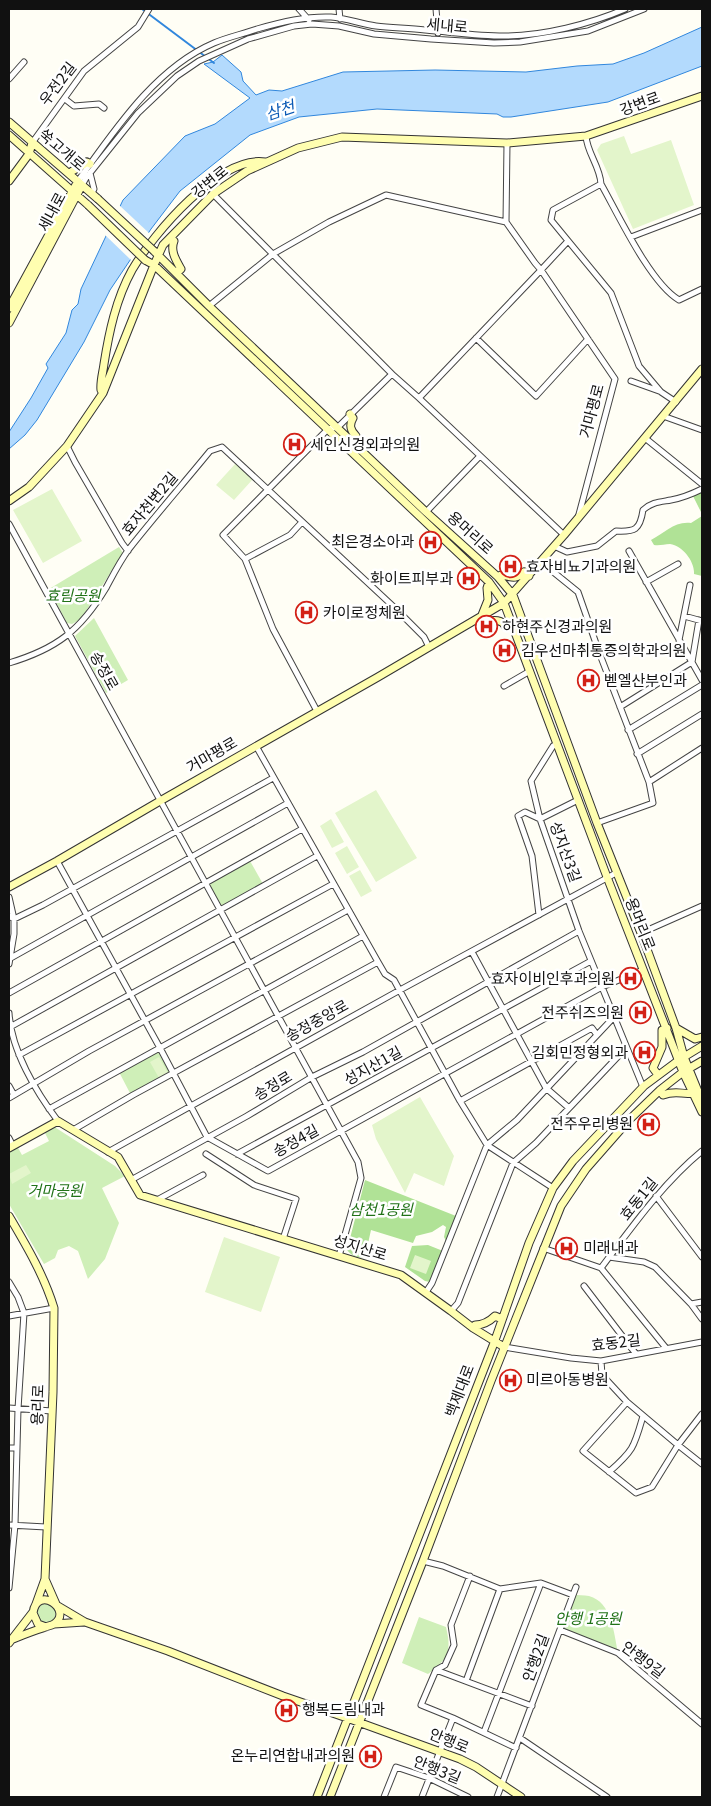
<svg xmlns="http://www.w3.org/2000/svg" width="711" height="1806" font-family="Georgia,'Noto Sans KR',serif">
	<rect width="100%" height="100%" fill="#fffef5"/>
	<path fill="#cfefb8" d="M119,547L123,553L81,619L72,624L67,623L49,589Z
		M94,618L128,680L106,693L75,636Z
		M250,861L263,884L222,907L209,884Z
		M157,1050L170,1073L131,1095L119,1072Z
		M53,1126L115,1166L125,1176L102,1188L119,1223L105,1259L88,1279L78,1251L69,1246L58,1250L55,1258L44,1264L9,1204V1150L17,1146L22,1155L49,1141L44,1131Z
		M573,1595C578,1595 584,1595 589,1596C612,1602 614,1634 618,1653L560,1630Z
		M36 1613a10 10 0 1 1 20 0a10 10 0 1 1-20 0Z
		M419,1617L446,1627C452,1652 448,1659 428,1674L402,1663Z"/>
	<path fill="#b0e296" d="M702,491V514L693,496Z
		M702,516V576L694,574C695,562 683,546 670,544C664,544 660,546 654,545L651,540C665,533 674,521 691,523Z
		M365,1180L456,1216L447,1243L444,1237L446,1227L443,1225L432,1232L416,1236L413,1243L371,1230L365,1257C356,1258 352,1256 347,1250Z
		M428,1245L443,1251L430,1282L425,1281L405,1267L412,1246Z"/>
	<path fill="#e3f5cb" d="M624,136L631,154L671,140L694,205L633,229L597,150L601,144Z
		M236,463L253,479L234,500L216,485Z
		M52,489L82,541L43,563L13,510Z
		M376,790L417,858L376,882L335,813Z
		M331,819L344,842L332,848L320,826Z
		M347,846L359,867L347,874L335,853Z
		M360,870L372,891L361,897L349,876Z
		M159,1057L168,1073L159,1078L150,1062Z
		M420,1097L454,1156L444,1186L414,1173L405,1193L376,1139L372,1125Z
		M26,1165L31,1173L12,1184L9,1174Z
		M224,1237L280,1257L261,1312L205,1292Z
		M415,1255L431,1261L426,1274L410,1268Z"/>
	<path fill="#b3dafd" stroke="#3187dd" d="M702,27V66L608,102L511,117H503L497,114L377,109L299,117L250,135L180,191L151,229L110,290L84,342L37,420L25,435L9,449V432L31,398L48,368L46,364L66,333L72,310L78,304L81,289L123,200L185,136L215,124L250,98L204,64L213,62L222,55L241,72L243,81L256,95L269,90L282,91L343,72L435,70L526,72L577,66L613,64L644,53Z"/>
	<path fill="#fffef5" d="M118,204L150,234L132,261L104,234Z"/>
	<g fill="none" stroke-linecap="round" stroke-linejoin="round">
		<path stroke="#3187dd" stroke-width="2" d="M142,9L214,63"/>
		<defs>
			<path id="street" d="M299,9L309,20
				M339,9L340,19
				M436,9L438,33
				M9,79L24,62
				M65,99L74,106L99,104L104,108
				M586,136C587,153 600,166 601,184C618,214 650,283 679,300L702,289
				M32,143L84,71L138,27L149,9
				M90,173L94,189L92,193
				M78,181C114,131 155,68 214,43C228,37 243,34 257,29C282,22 306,16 331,17C346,18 361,24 376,26C392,28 409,28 425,30C451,32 477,36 504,36C543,36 590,24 625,9
				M601,184L553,210L551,220L611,293L639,366L661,392L676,402
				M82,185L86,178L138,113L177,76L199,61L248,39L294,26L312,24L339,26L374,34L431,39L494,43L520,42L588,31L644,9
				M213,194L392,374L338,427L328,429L223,535L245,559L273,629L317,711
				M631,237L702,210
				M568,241L541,270L615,379L578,518
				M209,306L273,254L329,222L386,195L506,222
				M476,338L536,396L588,339
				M392,374L419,398L541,270L535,263L506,222L507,143
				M631,381L659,391
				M419,398L564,535
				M663,416L702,430
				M645,438L702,484
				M67,446L75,462L122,543L128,551
				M426,512L480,456
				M9,524L358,1162L361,1178L339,1256
				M554,546L567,552L597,546L616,531C635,532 640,530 643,510C652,502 660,502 671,500C682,498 692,494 702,489
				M629,551L702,680
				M245,559L290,535L302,522
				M541,562L578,592L599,652L649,782
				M646,582L678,564
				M684,616L702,621
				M679,640L690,585
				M9,663C56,649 80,631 106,588C113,575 120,561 129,549C155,516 183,484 210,451L222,447L395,608L424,637L429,647
				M504,686L530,671
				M620,707L692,662L699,620
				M628,730L702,685
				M557,744L553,746L531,781L540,819L579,931L643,1087
				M256,746L378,962L385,974L394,980L460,1101L487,1145L553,1188
				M637,754L702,714
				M597,823L653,803L649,782L702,748
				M57,861L160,1048L207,1137L268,1171L602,987L643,970
				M9,897L14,919V934L9,964
				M539,915L532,856L518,816L525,812L540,819L578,800
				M9,916L14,919L43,905L273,778
				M641,933L702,906
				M472,952L546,1088L569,1108
				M9,959L288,803
				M9,993L302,829
				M9,1013C11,1050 36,1092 58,1121
				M10,1027L317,856
				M19,1055L333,884
				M9,1086L14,1095
				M9,1098L89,1051L348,910
				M460,1101L592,1028L597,1035
				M49,1109L363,936
				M73,1130L133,1095L378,962
				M9,1138L13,1146
				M108,1152L400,990L616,873
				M206,1154L254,1185L296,1199L283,1239
				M237,1154L591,961
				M131,1180L247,1116L312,1077L363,1052L579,931
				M656,1196L702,1257
				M157,1200L203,1175
				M543,1248L601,1268L666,1348
				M609,1257L644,1262L655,1267L691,1304L702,1302
				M601,1268C632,1227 662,1184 702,1151
				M9,1282L18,1297L24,1313L18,1409L15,1525L9,1588
				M584,1286L636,1354
				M426,1292L432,1283L487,1145L517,1120L614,1017
				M691,1304L702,1319
				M451,1311L458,1303L513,1163L536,1143L626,1048
				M9,1316L54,1308
				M504,1347L571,1358L601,1361L702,1342
				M601,1361L602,1375L627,1402L678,1445L702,1414
				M627,1402L583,1451L636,1493L652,1487L678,1445L702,1464
				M9,1408L52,1411
				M9,1448H16
				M609,1472C634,1450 634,1447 643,1416
				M9,1525L46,1527
				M423,1561L443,1566L500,1589L541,1583L573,1595
				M560,1630L618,1653L702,1724
				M436,1670L532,1706
				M466,1681L500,1589
				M453,1718L516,1748
				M484,1732L541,1583
				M520,1738L607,1797
				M384,1797L396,1767L429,1778L468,1797
				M422,1797L453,1718L421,1705L436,1670L445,1665L454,1645L451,1625L470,1576
				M497,1797L576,1587"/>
			<path id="secondary" d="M9,122L98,199
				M9,135L88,205
				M69,174C74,168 81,168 87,162L90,164
				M9,181L29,154L32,143
				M171,237L174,241C170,251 176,260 181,269L177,273
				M154,251L209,306L426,512L498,577L513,595L597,823L641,933L676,1028L684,1057L702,1101
				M145,260L154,265L489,582L504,603L607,877L683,1072L702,1112
				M9,308L78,181
				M9,323L82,185
				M101,390C100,382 103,372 104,364C109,332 116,299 132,270C153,234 220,155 265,162
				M350,414L353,418C349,425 350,430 356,436L351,440
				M9,501L29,487L67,446L103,393L154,265L163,245L213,194L247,171L298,148L342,137L507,143L586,136L702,96
				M498,577L501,575C511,577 516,580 524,572L529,576
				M489,582L487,588L488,600L482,615L486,621C494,620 502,619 506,627L512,624
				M9,887L57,861L160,801L378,677L504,603L564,535L702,369
				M676,1028L695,1039L702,1037
				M658,1075L653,1068L662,1047V1030L667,1028
				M660,1090L663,1095C676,1090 683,1095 693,1093
				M9,1148L58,1121L118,1157L140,1195L401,1275L451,1311L473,1328L504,1347
				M9,1216C26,1245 44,1275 54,1308L53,1392L45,1579L56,1604
				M473,1328L475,1325C483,1325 489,1322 495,1316L502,1319
				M36,1604L45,1579
				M58,1606L85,1622L168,1651L283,1696L347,1718L460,1759L476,1767L521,1797
				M54,1624L84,1622
				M13,1639C23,1635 33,1631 43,1628C46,1626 51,1626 54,1624C74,1610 37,1584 33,1613L38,1624L46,1627
				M9,1643L33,1612
				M317,1797L494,1343L529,1243L553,1188L573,1161L644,1086L679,1060L702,1046
				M330,1797L423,1561L491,1381L561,1206L586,1169L629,1120L660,1090L683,1072L702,1061"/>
		</defs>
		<use href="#street" stroke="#444" stroke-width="7"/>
		<use href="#secondary" stroke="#333" stroke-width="9"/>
		<use href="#street" stroke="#fff" stroke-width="5"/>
		<use href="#secondary" stroke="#fffeb0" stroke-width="7"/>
		<defs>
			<path id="secondary-bridge" d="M98,199L154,251
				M88,205L145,260"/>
		</defs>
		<use href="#secondary-bridge" stroke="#333" stroke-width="9" stroke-linecap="butt"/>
		<use href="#secondary-bridge" stroke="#fffeb0" stroke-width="7"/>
	</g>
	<defs>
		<symbol id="hospital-ring" viewBox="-11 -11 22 22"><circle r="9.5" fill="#fff" stroke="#d32117" stroke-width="1.5"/><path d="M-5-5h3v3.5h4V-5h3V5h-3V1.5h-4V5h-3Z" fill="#d32117"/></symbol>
	</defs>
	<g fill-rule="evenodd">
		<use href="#hospital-ring" x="282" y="432" width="25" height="25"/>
		<use href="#hospital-ring" x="418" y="530" width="25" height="25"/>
		<use href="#hospital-ring" x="498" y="554" width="25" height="25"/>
		<use href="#hospital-ring" x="456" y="566" width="25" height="25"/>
		<use href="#hospital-ring" x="294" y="600" width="25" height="25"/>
		<use href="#hospital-ring" x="474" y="614" width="25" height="25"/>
		<use href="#hospital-ring" x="492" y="638" width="25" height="25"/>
		<use href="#hospital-ring" x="576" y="668" width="25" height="25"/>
		<use href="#hospital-ring" x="618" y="966" width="25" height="25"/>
		<use href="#hospital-ring" x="628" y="1000" width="25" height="25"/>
		<use href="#hospital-ring" x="632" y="1040" width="25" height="25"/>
		<use href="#hospital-ring" x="636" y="1112" width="25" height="25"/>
		<use href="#hospital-ring" x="554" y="1236" width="25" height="25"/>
		<use href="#hospital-ring" x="498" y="1368" width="25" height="25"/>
		<use href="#hospital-ring" x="274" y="1698" width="25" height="25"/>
		<use href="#hospital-ring" x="358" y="1744" width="25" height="25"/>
	</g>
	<g text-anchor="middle" stroke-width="5" stroke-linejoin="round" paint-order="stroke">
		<g font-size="15" fill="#111" stroke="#fff">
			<text transform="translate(447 26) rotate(5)" y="5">세내로</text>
			<text transform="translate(58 84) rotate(-53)" y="5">우전2길</text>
			<text transform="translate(640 104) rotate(-20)" y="5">강변로</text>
			<text transform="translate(62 150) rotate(40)" y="5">쑥고개로</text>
			<text transform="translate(210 182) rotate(-39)" y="5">강변로</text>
			<text transform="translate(52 212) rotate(-62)" y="5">세내로</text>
			<text transform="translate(592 411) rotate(-75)" y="5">거마평로</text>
			<text transform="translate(150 504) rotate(-50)" y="5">효자천변2길</text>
			<text transform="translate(470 533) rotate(42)" y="5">용머리로</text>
			<text transform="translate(104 671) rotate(61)" y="5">송정로</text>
			<text transform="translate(212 755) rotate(-30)" y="5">거마평로</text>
			<text transform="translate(565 852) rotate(70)" y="5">성지산3길</text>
			<text transform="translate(640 924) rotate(68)" y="5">용머리로</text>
			<text transform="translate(317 1021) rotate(-29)" y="5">송정중앙로</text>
			<text transform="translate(373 1066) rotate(-29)" y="5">성지산1길</text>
			<text transform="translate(273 1086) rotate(-31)" y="5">송정로</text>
			<text transform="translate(296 1141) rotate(-29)" y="5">송정4길</text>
			<text transform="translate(639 1199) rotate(-51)" y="5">효동1길</text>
			<text transform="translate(360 1248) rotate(17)" y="5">성지산로</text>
			<text transform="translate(616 1343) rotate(-7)" y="5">효동2길</text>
			<text transform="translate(460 1391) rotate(-69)" y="5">백제대로</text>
			<text transform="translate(38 1405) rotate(-88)" y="5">용리로</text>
			<text transform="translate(536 1658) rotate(-70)" y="5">안행2길</text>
			<text transform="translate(643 1660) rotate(37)" y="5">안행9길</text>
			<text transform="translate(449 1741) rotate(22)" y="5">안행로</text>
			<text transform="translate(437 1770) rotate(22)" y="5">안행3길</text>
		</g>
		<g font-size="15" fill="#111" stroke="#fff" text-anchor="start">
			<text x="310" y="450">세인신경외과의원</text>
			<text x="414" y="547" text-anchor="end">최은경소아과</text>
			<text x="526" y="572">효자비뇨기과의원</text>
			<text x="453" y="584" text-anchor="end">화이트피부과</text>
			<text x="323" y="618">카이로정체원</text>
			<text x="502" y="632">하현주신경과의원</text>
			<text x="521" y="656">김우선마취통증의학과의원</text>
			<text x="604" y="686">벧엘산부인과</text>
			<text x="615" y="984" text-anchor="end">효자이비인후과의원</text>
			<text x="624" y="1018" text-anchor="end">전주쉬즈의원</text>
			<text x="628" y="1058" text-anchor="end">김회민정형외과</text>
			<text x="633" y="1129" text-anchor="end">전주우리병원</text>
			<text x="583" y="1253">미래내과</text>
			<text x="526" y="1385">미르아동병원</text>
			<text x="302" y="1715">행복드림내과</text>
			<text x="355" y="1761" text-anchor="end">온누리연합내과의원</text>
		</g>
		<g font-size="15" font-style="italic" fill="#217218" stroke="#fff">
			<text x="73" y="601">효림공원</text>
			<text x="55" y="1196">거마공원</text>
			<text x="381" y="1215">삼천1공원</text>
			<text x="588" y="1624">안행 1공원</text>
		</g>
		<g font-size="16" font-style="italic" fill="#0958b4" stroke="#fff">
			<text transform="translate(280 110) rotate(-18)" y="6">삼천</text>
		</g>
	</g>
	<rect width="711" height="1806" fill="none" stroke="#111111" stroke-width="20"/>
</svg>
